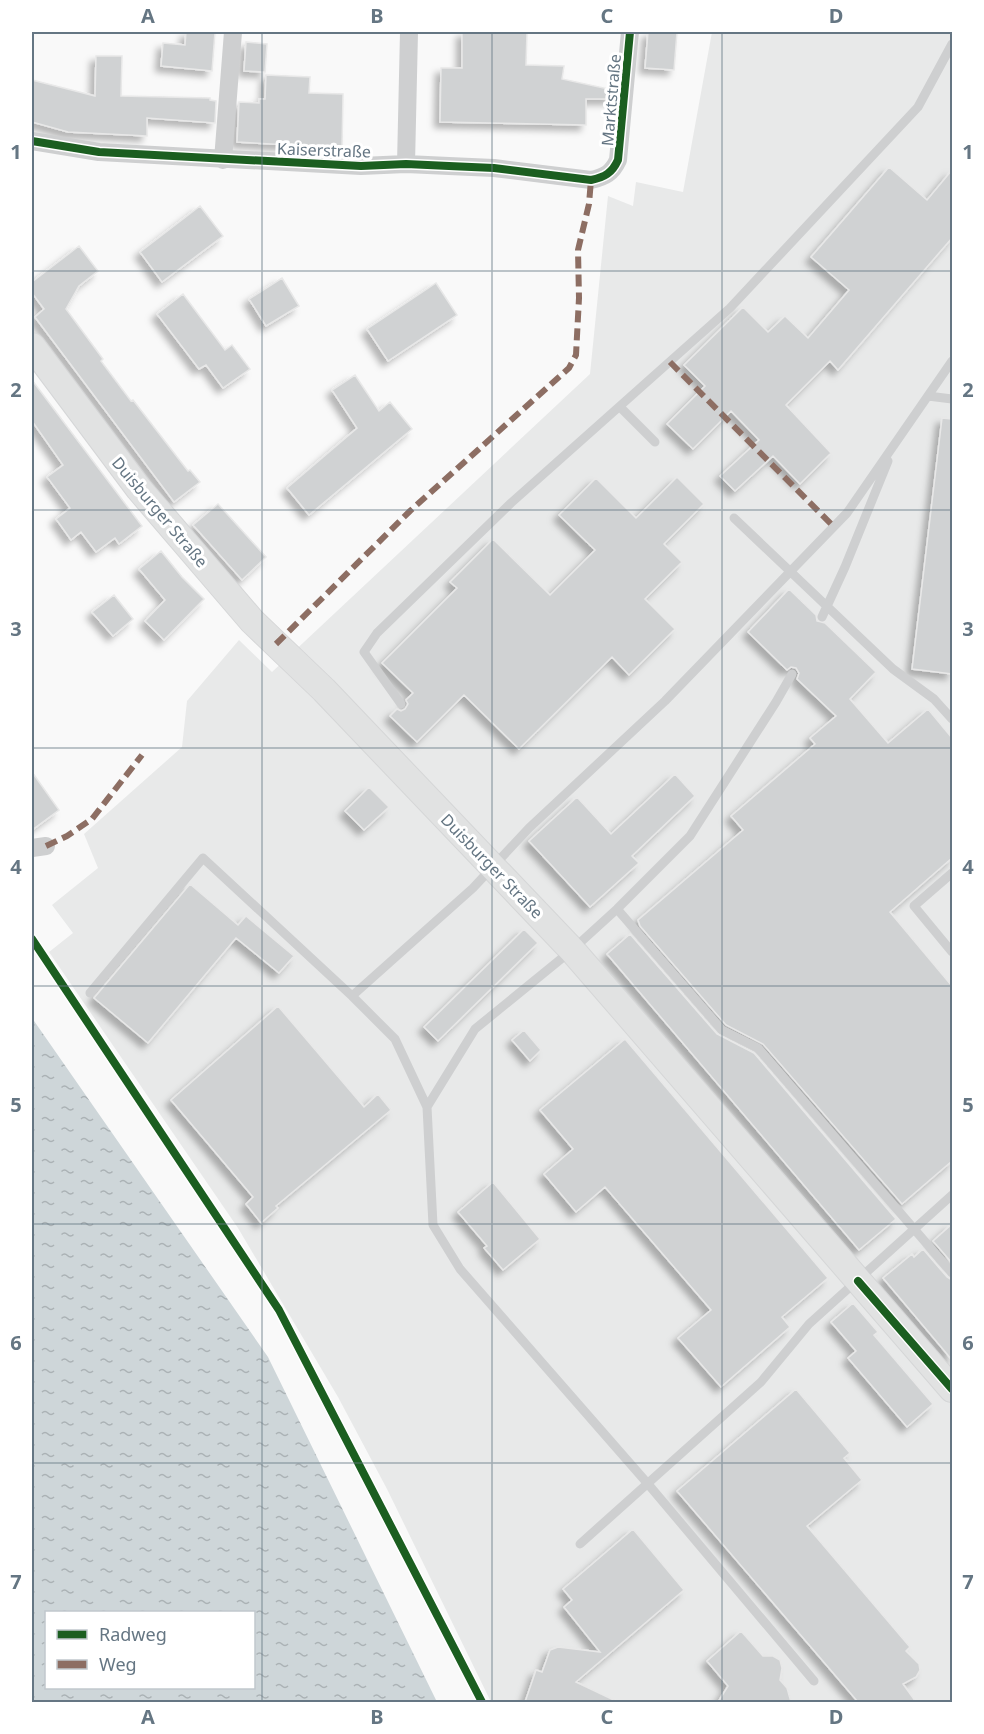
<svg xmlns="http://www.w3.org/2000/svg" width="984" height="1734" font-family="'Noto Sans',sans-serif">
	<defs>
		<pattern id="water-ripples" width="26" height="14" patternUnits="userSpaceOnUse" patternTransform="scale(1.5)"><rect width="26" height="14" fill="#ced6d9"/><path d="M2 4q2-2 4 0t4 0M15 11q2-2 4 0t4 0" fill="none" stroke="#abb2b5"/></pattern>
		<filter id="shadow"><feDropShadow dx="-5.5" dy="5.5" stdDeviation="3" flood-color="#0004"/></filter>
	</defs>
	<rect width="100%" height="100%" fill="#f9f9f9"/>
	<path fill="#e8e9e9" d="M712,32H952V1702H491L387,1489L338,1397L238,1228L49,952L73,933L52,905L98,868L84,834L182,747L187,701L239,640L272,672L590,374L608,196L633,206L636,182L683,192Z"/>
	<path fill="url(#water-ripples)" fill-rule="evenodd" d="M32,1018L268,1357L437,1702H32ZM46,1612H254V1688H46Z"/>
	<path fill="#d0d2d3" stroke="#e8e8e8" stroke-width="1.5" filter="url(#shadow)" d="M186,32H215L212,71L161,66L163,43L185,45Z
		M462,32H527L526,65L564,66L562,79L613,90L612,99H586V125L440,122L441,68H462Z
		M648,32H677L674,70L645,68Z
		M246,42L267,44L265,72L244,71Z
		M96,56H122L121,96L210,98V100L216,101L215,123L147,118V136L68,132L32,122V80L95,96Z
		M266,75L310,77L309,93L343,94L342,148L237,142L239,102L259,103V99H265Z
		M889,167L927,200L952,170V238L838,370L830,361L786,405L831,453L800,484L773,456L735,491L720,476L759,440L731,411L693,449L667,424L705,386L684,365L743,307L768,332L785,316L808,338L849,290L811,257Z
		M200,206L223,236L162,282L140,252Z
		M79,246L98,271L79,286L66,309L103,359L101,361L131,401L133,400L188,471L190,470L200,482L174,502L35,317L44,309L32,293V282Z
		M282,278L299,306L266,326L249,299Z
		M436,283L457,315L388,361L367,329Z
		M183,294L225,350L232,345L250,369L223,388L206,365L199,369L157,314Z
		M355,375L379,411L390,402L412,429L309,515L287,488L357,428L332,390Z
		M32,380L142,526L119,544L115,538L96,552L81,532L71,540L56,519L70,508L47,477L63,465L32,421Z
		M942,418L952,419V674L912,669Z
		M677,477L704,504L664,544L682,562L645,599L675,629L629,675L612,657L519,749L464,695L417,742L390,716L397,709L401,711L405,709L408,704L406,700L413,693L382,663L457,588L450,582L493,539L550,595L595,550L559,515L596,478L636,518Z
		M218,504L266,557L242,580L193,525Z
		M161,551L182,577L204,599L164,640L145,621L165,600L139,569Z
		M789,589L816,615L817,621L825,623L876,672L850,699L888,743L928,709L952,738V858L890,912L952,986V1161L902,1204L763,1044L726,1025L640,926L638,920L743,830L731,816L815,744L810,738L836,716L797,679L799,673L796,668L791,667L787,670L748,632Z
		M114,595L133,619L113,636L92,612Z
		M32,772L59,810L32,830Z
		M675,774L695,796L632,856L639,863L590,907L529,841L577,797L611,834Z
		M369,787L389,807L364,830L345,811Z
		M190,884L238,925L246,916L294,956L279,973L236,938L148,1043L94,998Z
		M524,929L538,943L438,1041L424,1027Z
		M630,934L717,1034L754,1053L896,1219L859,1250L607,954Z
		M278,1006L364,1107L378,1094L391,1110L276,1206L278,1208L261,1223L246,1204L253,1197L171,1100Z
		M524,1030L541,1050L530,1061L512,1040Z
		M625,1039L828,1278L782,1317L790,1327L721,1387L678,1338L711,1310L605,1187L576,1212L544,1174L573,1149L540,1110Z
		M493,1182L540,1239L503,1270L484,1248L487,1246L458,1212Z
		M952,1224V1263L933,1241Z
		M923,1249L947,1277L952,1280V1360L883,1278L912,1254L914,1257Z
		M853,1303L878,1332L874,1335L933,1404L907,1427L848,1358L856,1351L831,1322Z
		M796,1389L850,1453L844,1458L862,1480L807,1526L910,1647L906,1651L919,1664L920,1670L916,1677L903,1684L916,1702H858L677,1491Z
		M633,1529L684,1590L576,1682L618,1702H525L536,1670L542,1672L550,1650L558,1647L600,1652L564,1607L572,1600L563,1589Z
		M741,1631L763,1656H773L780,1660L782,1668L780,1680L787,1688L791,1702H718L728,1686L707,1661Z"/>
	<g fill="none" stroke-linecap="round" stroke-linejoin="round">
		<defs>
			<path id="secondary" d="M32,346L139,489L252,621L324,690L572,950L952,1389"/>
		</defs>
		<use href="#secondary" stroke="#d5d6d7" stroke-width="28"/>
		<path stroke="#cecfd0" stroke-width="9" d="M928,396L952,399
			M620,407L655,442
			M734,518L893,669L934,699L952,719
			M822,617L845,567L888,461
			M792,674L776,702L690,836L617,909L572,950L475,1029L427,1107L433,1225L460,1269L648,1484L814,1681
			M401,704L364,652L377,633L511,503L730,308L918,107L952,44
			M952,873L914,906L952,952
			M617,909L722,1030L758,1048L952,1273
			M90,993L203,858L352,996L395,1039L427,1107
			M352,996L473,888L529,828L665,701L847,513L952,361
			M580,1544L761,1382L809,1324L952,1195"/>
		<path stroke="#cecfd0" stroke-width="18" d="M32,141L99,152L361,166L406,164L449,166L494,168L591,180C605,177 612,173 618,160L630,32
			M223,160L233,32
			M406,164L409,32
			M32,848L46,846"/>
		<use href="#secondary" stroke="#e1e2e2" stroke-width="26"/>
		<path stroke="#8d6e63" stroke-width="6" stroke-dasharray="12 6" stroke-linecap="butt" d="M670,362L834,527
			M276,644L410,511L569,368L576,355L579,298L578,250L589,204L591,180
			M46,846L67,836L92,819L142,755"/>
		<defs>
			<path id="cycleway" d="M32,141L99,152L361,166L406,164L449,166L494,168L591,180C605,177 612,173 618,160L630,32
				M32,939L279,1310L482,1702
				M858,1281L952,1389"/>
		</defs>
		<use href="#cycleway" stroke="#fff" stroke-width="11"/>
		<use href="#cycleway" stroke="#1b5e20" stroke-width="8"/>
	</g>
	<path fill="none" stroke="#657683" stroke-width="1.5" stroke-opacity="0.55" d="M262,32V1702M492,32V1702M722,32V1702M32,271H952M32,510H952M32,748H952M32,986H952M32,1224H952M32,1463H952"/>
	<g text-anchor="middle" stroke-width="6" stroke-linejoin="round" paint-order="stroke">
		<g font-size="16" fill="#657683" stroke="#fff">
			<text transform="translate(611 100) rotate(-85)" y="6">Marktstraße</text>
			<text transform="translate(324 150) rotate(2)" y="6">Kaiserstraße</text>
			<text transform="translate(160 512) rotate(50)" y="6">Duisburger Straße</text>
			<text transform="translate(492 866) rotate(46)" y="6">Duisburger Straße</text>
		</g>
	</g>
	<rect width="984" height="1734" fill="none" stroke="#ffffff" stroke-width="66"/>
	<rect x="45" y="1611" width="210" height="78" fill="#ffffff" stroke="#c1c8cd" stroke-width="1.5"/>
	<rect x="57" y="1630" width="30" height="9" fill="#1b5e20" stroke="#c1c8cd" stroke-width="1.5"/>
	<text x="99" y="1641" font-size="18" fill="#657683">Radweg</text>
	<rect x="57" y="1660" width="30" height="9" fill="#8d6e63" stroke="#c1c8cd" stroke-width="1.5"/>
	<text x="99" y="1671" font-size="18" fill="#657683">Weg</text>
	<rect x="33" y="33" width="918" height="1668" fill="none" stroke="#657683" stroke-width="2"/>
	<g font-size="20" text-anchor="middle" font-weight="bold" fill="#657683">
		<text x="148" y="23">A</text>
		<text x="377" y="23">B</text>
		<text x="607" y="23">C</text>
		<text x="836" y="23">D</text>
		<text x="16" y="159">1</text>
		<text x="968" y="159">1</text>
		<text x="16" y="397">2</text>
		<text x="968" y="397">2</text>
		<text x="16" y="636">3</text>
		<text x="968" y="636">3</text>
		<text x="16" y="874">4</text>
		<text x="968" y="874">4</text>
		<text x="16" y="1112">5</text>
		<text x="968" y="1112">5</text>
		<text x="16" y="1350">6</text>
		<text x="968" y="1350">6</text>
		<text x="16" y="1589">7</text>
		<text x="968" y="1589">7</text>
		<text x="148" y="1724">A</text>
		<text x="377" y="1724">B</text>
		<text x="607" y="1724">C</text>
		<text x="836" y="1724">D</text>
	</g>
</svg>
